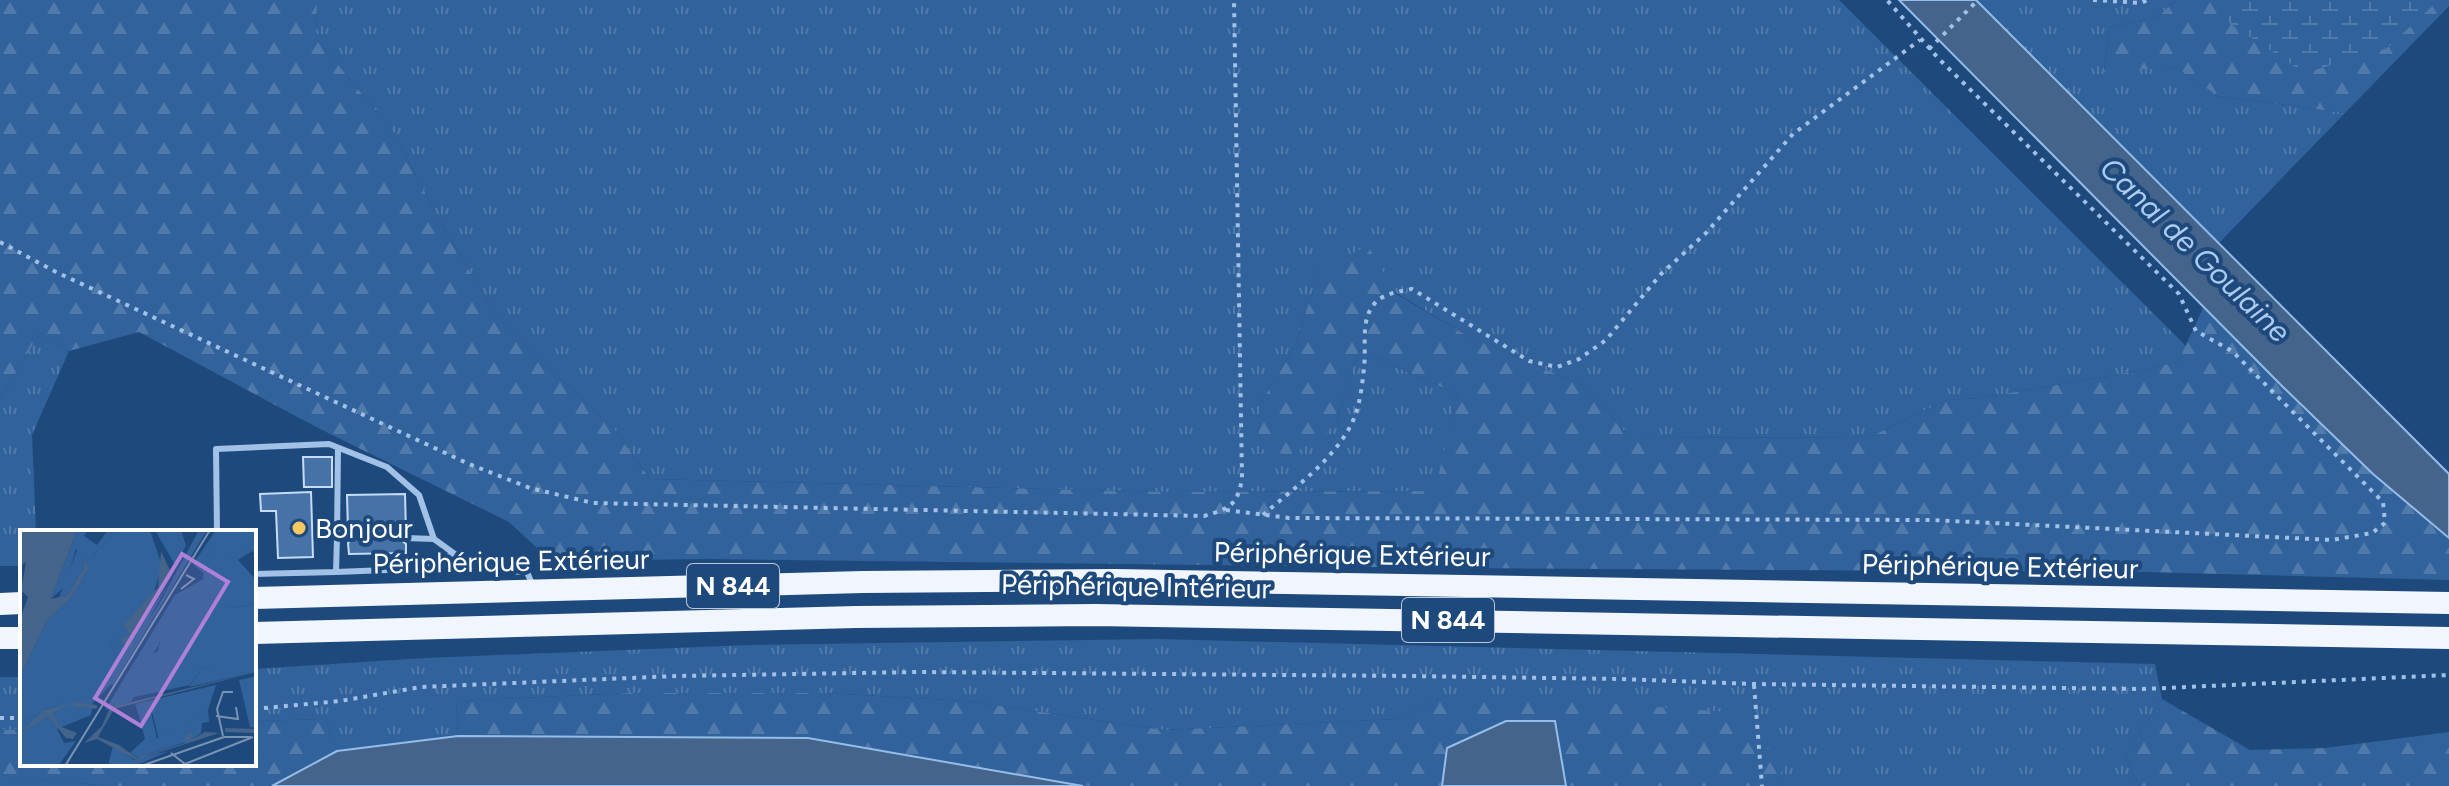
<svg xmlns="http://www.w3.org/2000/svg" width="2449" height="786" font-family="Figtree,sans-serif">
	<defs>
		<pattern id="grass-tufts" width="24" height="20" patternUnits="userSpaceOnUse" patternTransform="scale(2)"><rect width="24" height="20" fill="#31629b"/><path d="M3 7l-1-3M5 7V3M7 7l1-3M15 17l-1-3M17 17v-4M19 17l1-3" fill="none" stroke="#507aaa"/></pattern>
		<pattern id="forest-firs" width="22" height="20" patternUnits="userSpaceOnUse" patternTransform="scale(2)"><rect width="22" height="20" fill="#31629b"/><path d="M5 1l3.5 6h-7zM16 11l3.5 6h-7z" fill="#507aaa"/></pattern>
		<pattern id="wetland-marsh" width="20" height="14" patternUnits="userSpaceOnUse" patternTransform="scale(2)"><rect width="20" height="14" fill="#31629b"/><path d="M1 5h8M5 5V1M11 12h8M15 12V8" fill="none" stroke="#507aaa"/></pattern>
	</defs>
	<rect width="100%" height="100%" fill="#1e497d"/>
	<path fill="url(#grass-tufts)" d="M317,0H1839L2186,346L2178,362L2137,371L1981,398L1946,400L1870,437L1630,438L1586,387L1468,336L1396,293L1320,268L1295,346L1259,406L1336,421L1359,350L1457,394L1436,491L1171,492L650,479L614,429L497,318L435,212L394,133L316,38Z
		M1976,0H2176L2159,16L2109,28L2104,71L2175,67L2218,96L2345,113L2218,244Z
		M40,333L69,351L32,435L36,532H22V566H0V398Z
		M1157,639L2155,664L2162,699L2125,756L2139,786H1777L1783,764L1439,698L1398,719L1164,730L966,701L825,693H631L456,701L458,736L337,751L326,719L254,721V669L425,658L748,645Z
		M0,677H22V729L0,730Z
		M0,775H2L107,786H0Z"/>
	<path fill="url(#forest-firs)" d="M0,0H317L316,38L394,133L435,212L497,318L614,429L650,479L1171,492L1435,491L1457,394L1359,350L1336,421L1321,439L1288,455L1259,448V406L1295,346L1320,268L1368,246L1396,294L1468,336L1586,387L1630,438L1870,437L1946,400L1981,398L2137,371L2178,362L2204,306C2284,387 2363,465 2449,538V580L2145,572L1448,568L708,559L551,561L509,522L318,428L139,332L69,351L40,333L0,398Z
		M2176,0H2449V6L2345,113L2218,96L2175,67L2104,72L2109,28L2159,16Z
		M631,693H825L966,701L1164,730L1398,719L1439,698L1571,701L1727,712L1784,764L1777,786H1566L1555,721L1447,748L1442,786H1083L808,738L458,736L456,701Z
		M2162,699L2250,750L2325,748L2449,732V786H2139L2125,756Z
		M326,719L337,751L272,786H107L0,775V730L22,729V764H254V721Z"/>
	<path fill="url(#wetland-marsh)" d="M2228,0H2439L2387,48L2305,73L2223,19Z"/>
	<path fill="#45648b" stroke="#94bde9" stroke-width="2" d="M1899,0H1976L2449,474V538L2373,474L2282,386Z
		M1506,721H1555L1566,786H1442L1447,748Z
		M458,736L808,738L1083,786H272L337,751Z"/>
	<path fill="#4772a7" stroke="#c5dbf6" stroke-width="2" d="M303,457H332V487H304Z
		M311,492L313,557L278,558L276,511H261L260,494Z
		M405,494L406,532L400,539L406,544V553L349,554L348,543L354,536L348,531L347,495Z"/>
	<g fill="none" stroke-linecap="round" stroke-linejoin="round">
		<path stroke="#a1c1e7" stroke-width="4" stroke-dasharray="4 6" stroke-linecap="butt" d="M2093,0L2141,3L2147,0
			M1929,49L1978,0
			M0,242L56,272L469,464L530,488L593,503L1204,516C1230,508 1237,506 1242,479L1234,0
			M1226,510L1289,518L1932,520L2332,540L2372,533L2385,523L2383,502L2232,351L2196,331L2179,294L1938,58L1887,0
			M1263,515C1294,488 1330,463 1350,427C1360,408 1362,387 1364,367C1367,345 1359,318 1377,301C1386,293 1401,291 1412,289L1529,361L1557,367L1579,359L1606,340L1661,274L1706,233L1793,134L1920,40
			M1754,685L1762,786
			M254,709L340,701L421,687L676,676L919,672L1408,676L1621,679L1754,684L2143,689L2449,675
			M0,718H22"/>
		<path stroke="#a1c1e7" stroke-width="6" d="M217,532L216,449L329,444L387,467L419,495L434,539
			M337,537L338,448
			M406,538L434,539L463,560L501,571L527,572L532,584
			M336,572L412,569L455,554
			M254,574L336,572L337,537H348"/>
		<path stroke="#f1f6fe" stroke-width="22" d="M254,598L863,582L1115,580L2449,603
			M0,604L22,603
			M254,633L856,617L1095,615L2449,638
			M0,638H22"/>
	</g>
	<circle fill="#f6c960" stroke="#1e497d" stroke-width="3" cx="299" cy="528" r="8"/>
	<g text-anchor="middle" stroke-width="8" stroke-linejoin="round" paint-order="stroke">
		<g fill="#1e497d" stroke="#bcc8d8" stroke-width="2">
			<rect x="687" y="564" width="92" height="44" rx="6"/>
			<rect x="1402" y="598" width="92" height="44" rx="6"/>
		</g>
		<g font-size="26" font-weight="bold" fill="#fff">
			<text x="733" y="595">N 844</text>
			<text x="1448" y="629">N 844</text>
		</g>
		<g font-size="28" fill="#fff" stroke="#1e497d" text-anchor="start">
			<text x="315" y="538">Bonjour</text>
		</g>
		<g font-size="28" fill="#fff" stroke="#1e497d">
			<text transform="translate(1352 554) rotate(1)" y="10">Périphérique Extérieur</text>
			<text transform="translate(511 561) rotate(-1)" y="10">Périphérique Extérieur</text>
			<text transform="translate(2000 566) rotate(1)" y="10">Périphérique Extérieur</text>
			<text transform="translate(1136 586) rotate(1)" y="10">Périphérique Intérieur</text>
		</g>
		<g font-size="30" font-style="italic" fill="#accbef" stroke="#1e497d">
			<text transform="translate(2195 250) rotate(44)" y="10">Canal de Goulaine</text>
		</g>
	</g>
	<g transform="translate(20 530)">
		<rect width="236" height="236" fill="#1e497d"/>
		<path d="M97,0H130L142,36L133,65L90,112L100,130L138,76L179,0H187L93,155L64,148L36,175L0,193V147L27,90L51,68L75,23ZM135,0H161L166,16L155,35ZM196,0H236V10L209,31L195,21L185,44L173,34ZM194,69L209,78L236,74V142L205,149L183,137L170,155L110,168L125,132L141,124L140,112L133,124L128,119L157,73ZM196,155L188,180L139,210L131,178L119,186L115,174Z" fill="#31629b"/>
		<path d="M57,0H68L64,6L77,15L88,0H97L75,23L56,19L45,56L31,69ZM236,10V25L232,21L218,30L236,50V74L209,78L194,69L157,74L129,119L133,124L139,120L137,110L145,124L125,133L112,171L85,180L155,65L183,49L184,36L196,20L209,30ZM149,53L116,112L100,130L90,112L104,95L111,109ZM183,137L203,147L205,149L169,157ZM68,140H76L78,150L80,147L91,154L73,173L71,185L37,199L44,213L56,211L38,236H0V193L36,175ZM129,173L137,209L188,180L189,192L182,193L181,203L171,210L169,204V211L129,224L124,227L149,221L117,235L88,236L93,216L114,230L120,229L110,223L125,209L119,186Z" fill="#31629b"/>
		<path d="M59,15L75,23L69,37L63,27L64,38L47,65L39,67Z" fill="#31629b"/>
		<path d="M236,146V198L230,197L219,150Z" fill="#31629b"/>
		<path d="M0,0H57L31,69L47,65L64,38L63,27L69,37L51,68L27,90L0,147V89L8,67L1,60L6,32L0,36ZM141,21L152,45L114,99L111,118L99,110L109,105L104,95L138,57ZM236,142L94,179L78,207L99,215L117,228L165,213L166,206L173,202L171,210L185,202L199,203L116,230L77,209L64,213L82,196L90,177ZM55,172L33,182L39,196L57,203L53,209L46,208L28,186L0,203L23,181Z" fill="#45648b"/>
		<path fill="none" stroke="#45648b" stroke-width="4" d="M53,174L77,177M205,200L236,201"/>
		<path fill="none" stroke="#7892b1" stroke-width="2" d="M161,59L174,49L166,45M196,186L218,189L216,177M203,206L197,179L203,162H213M204,207H231M151,223L165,234L233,207M45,236L190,0M121,236L204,207"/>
		<path fill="#b080d9" fill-opacity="0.15" stroke="#b080d9" stroke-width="4" d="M162,24L208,52L121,196L75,168Z"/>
		<rect width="236" height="236" fill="none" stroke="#fff" stroke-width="4"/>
	</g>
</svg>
